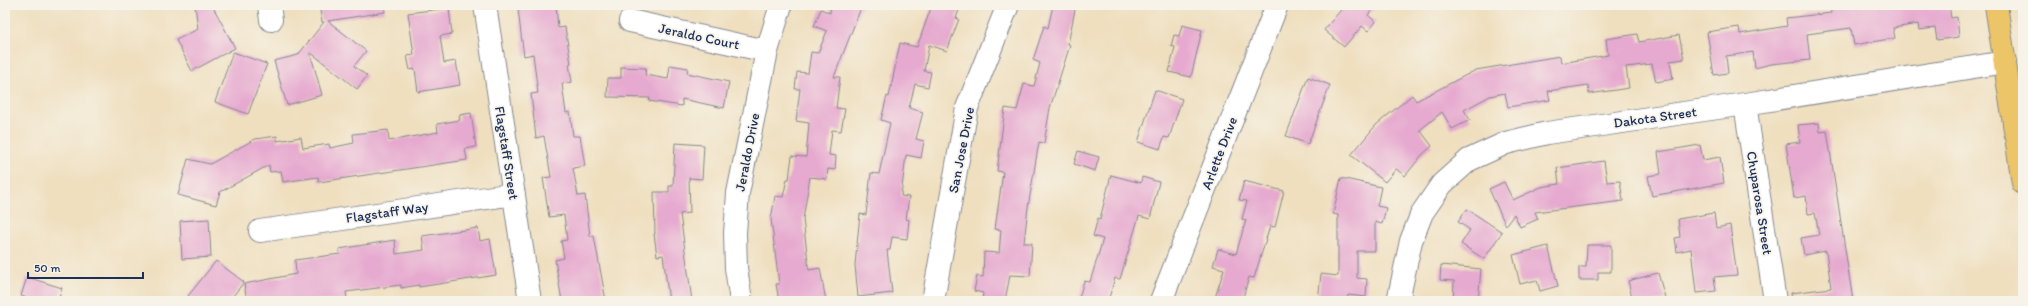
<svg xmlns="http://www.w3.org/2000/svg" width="2028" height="306" font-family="Itim,sans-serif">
	<rect width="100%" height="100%" fill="#f7f3e8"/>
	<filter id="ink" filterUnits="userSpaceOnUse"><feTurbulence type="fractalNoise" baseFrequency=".025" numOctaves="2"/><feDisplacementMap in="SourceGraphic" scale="8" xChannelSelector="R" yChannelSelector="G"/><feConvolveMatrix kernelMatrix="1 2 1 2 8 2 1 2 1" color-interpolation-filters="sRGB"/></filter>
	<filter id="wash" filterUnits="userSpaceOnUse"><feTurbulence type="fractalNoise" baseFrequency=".012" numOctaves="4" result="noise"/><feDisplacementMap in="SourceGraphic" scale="16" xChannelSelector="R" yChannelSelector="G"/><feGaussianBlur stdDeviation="0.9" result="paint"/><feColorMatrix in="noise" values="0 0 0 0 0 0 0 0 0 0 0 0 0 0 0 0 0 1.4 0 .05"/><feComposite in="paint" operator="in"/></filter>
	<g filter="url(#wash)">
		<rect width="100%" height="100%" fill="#efdfbf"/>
		<g id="blocks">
			<path fill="#e6a9cf" d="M195,5H212L235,48L192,71L176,40L198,29Z
				M319,5H384L385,12L328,21L366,51L354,66L367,76L357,89L310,52L322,95L287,105L274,61L298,55L324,22H322Z
				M525,5H556L558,28L565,27L571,64H569L572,82L562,84L566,113L570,112L573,136H580L585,166L573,168L578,196L585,195L590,236H594L606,301H562L555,260L564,258L561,241L567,240L564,215L549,217L543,178L551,177L544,136L536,138L531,94L538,93L533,54L524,56L521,34L518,9L525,8Z
				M831,5H862L834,77H840L836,108L845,109L841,131L832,130L829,155L836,156L835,170L828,169L827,179L810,177L803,219L809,270L820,268L826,301H779L776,284H779L771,219L775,196L783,197L787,179H789L792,156L806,157L809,123L796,121L800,89H795L797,72L808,73L811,52L818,53L827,31L814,26L821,9L830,13Z
				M932,5H961L956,18L959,19L947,51L929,45L924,71L931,72L928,87L915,84L909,108L923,112L916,139L924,141L921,158L906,155L901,196L909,197L906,219L909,220L907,239L892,237L890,250H887L892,293L858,297L855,265L860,214L866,215L871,173L879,174L890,123L881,120L887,96L889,97L900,43L917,47Z
				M1053,5H1076L1068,44L1070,45L1050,108L1044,143L1039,142L1028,207L1024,243H1032L1030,276L1010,275L1005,301H982L983,293L974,291L977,276L983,277L984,252L999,253L1001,230L995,229L1003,172L997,171L1005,108L1017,110L1024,84L1034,86L1040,63L1033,60L1044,26L1048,28Z
				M1345,5H1377L1368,15L1376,22L1368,31L1362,26L1344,47L1324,30Z
				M1830,5H1949L1951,18L1957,17L1959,37L1937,40L1935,28L1919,30L1918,24L1893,28L1895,38L1854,45L1851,28L1807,34L1810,60L1771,64L1755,68L1753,52L1726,56L1728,73L1714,75L1707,32L1739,27L1740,34L1787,26L1786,18L1831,13Z
				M449,8L452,34L440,36L444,63L456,61L460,85L418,92L415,69L410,70L407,56L414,55L408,13Z
				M1182,25L1202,30L1191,77L1169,72L1175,47L1171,46L1174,35L1179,36Z
				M1637,34L1639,42L1679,35L1684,59L1670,61L1673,79L1656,82L1652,64L1626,67L1629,88L1589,94L1588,85L1548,91L1550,100L1508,107L1505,93L1490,96L1464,110L1470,120L1452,129L1442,112L1420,130L1432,146L1423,154L1405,176L1396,169L1385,182L1351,155L1376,125L1412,95L1416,101L1476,70L1560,56L1561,63L1608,55L1606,39Z
				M233,52L267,64L248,114L215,102Z
				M670,65L688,68L687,73L729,82L724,108L682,99V106L649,101L650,98L607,97L608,78H621V67L646,68L645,75L668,79Z
				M1308,77L1330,85L1308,144L1286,136Z
				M1155,90L1182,99L1169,138L1164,137L1160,149L1138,142Z
				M471,113L476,147L465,149L467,160L319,182L318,177L283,182L281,171L270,172L269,165L220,192L216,205L178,195L188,159L210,164L255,139L277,136V141L301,137L303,148L329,144L330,148L354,143L353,134L388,130L389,141L438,132L437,124L460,120L459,115Z
				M1819,123L1820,132L1827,131L1853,301H1792L1791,293L1831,288L1826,251L1804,255L1801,238L1819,235L1815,213L1808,214L1806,196L1794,198L1786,144L1800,142L1798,125Z
				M675,143L704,145L702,179L689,178L690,213L680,214L692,301H669L663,255L657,256L654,234H655L654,192H669V186H673Z
				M1700,145L1703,160L1720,157L1724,183L1652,196L1648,176L1661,174L1658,152Z
				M1078,151L1099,157L1095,171L1074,164Z
				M1604,161L1607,182L1620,181L1623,201L1535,212L1538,219L1520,227L1514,214L1506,226L1489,189L1504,182L1513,200L1541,187L1559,184L1557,168Z
				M1111,175L1141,183L1142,177L1159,182L1150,219L1139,216L1120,279L1115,278L1108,301H1078L1084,281L1090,282L1103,239L1093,236L1098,218L1100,219Z
				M1341,178L1381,187L1377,206L1386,208L1382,224L1375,222V251H1357V278L1367,279L1366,297L1348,295L1347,301H1318L1321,274L1338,276V215L1333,214Z
				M1244,181L1284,191L1275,227L1270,226L1254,278L1249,277L1242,301H1214L1224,269L1213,266L1218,249L1236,254L1246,220L1242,219L1247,201L1239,200Z
				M1467,209L1502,232L1484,259L1461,244L1470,230L1458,222Z
				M1714,213L1716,228L1730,225L1737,275L1714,277L1716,291L1696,293L1691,249L1677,252L1675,238L1680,237L1678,219Z
				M209,219L211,257L182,259L180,221Z
				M478,228L480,241L490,239L496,275L419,287V285L401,288V285L346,292L347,299L334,300L247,301L244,284L296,274L295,260L340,254L339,249L395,240L396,254L424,250L422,236Z
				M1587,245H1611V272H1598V280H1579V267H1586Z
				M1548,246L1558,286L1540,291L1537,280L1520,284L1513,255Z
				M216,261L244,282L229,301H195L188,296Z
				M1441,265L1481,269L1478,301H1453L1454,281L1440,280Z
				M1658,273L1666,301H1633L1628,281Z
				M27,277L62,288L58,301H37L21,296Z"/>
		</g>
	</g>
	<g filter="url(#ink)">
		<use href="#blocks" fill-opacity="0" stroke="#85878e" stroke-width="1"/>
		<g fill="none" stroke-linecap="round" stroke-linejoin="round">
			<defs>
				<path id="minor" d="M269,5L271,20
					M485,5L530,301
					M630,21L767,51
					M1745,104L1775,301
					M260,231L514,194
					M741,301L736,268L735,233L738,193L767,51L781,5
					M933,301L967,108L1008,5
					M1161,301L1277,5
					M1398,301L1411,241L1422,213L1442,184L1469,160L1506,143L1547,133L1745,104L2005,62"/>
				<path id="major" d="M1996,5L2023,183"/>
			</defs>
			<use href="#minor" stroke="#85878e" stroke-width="24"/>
			<use href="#major" stroke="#85878e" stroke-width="24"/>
			<use href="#minor" stroke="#fff" stroke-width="22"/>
			<use href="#major" stroke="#edc569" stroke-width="22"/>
		</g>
	</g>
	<g text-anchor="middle" stroke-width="3.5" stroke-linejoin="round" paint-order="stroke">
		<g font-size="14" fill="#1b2f5e" stroke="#f7f3e8">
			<text transform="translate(699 36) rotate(12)" y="5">Jeraldo Court</text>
			<text transform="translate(1655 117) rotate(-8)" y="5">Dakota Street</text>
			<text transform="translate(961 150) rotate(-79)" y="5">San Jose Drive</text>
			<text transform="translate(747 152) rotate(-79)" y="5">Jeraldo Drive</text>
			<text transform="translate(507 153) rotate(81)" y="5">Flagstaff Street</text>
			<text transform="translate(1219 153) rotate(-69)" y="5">Arlette Drive</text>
			<text transform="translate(1760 203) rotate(81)" y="5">Chuparosa Street</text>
			<text transform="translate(387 212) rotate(-8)" y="5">Flagstaff Way</text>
		</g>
	</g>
	<rect width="2028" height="306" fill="none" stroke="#f7f3e8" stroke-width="20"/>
	<path d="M28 272v6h115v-6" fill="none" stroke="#1b2f5e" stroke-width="2"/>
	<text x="34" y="272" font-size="12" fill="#1b2f5e" stroke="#f7f3e8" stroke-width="3" paint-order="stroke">50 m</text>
</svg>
